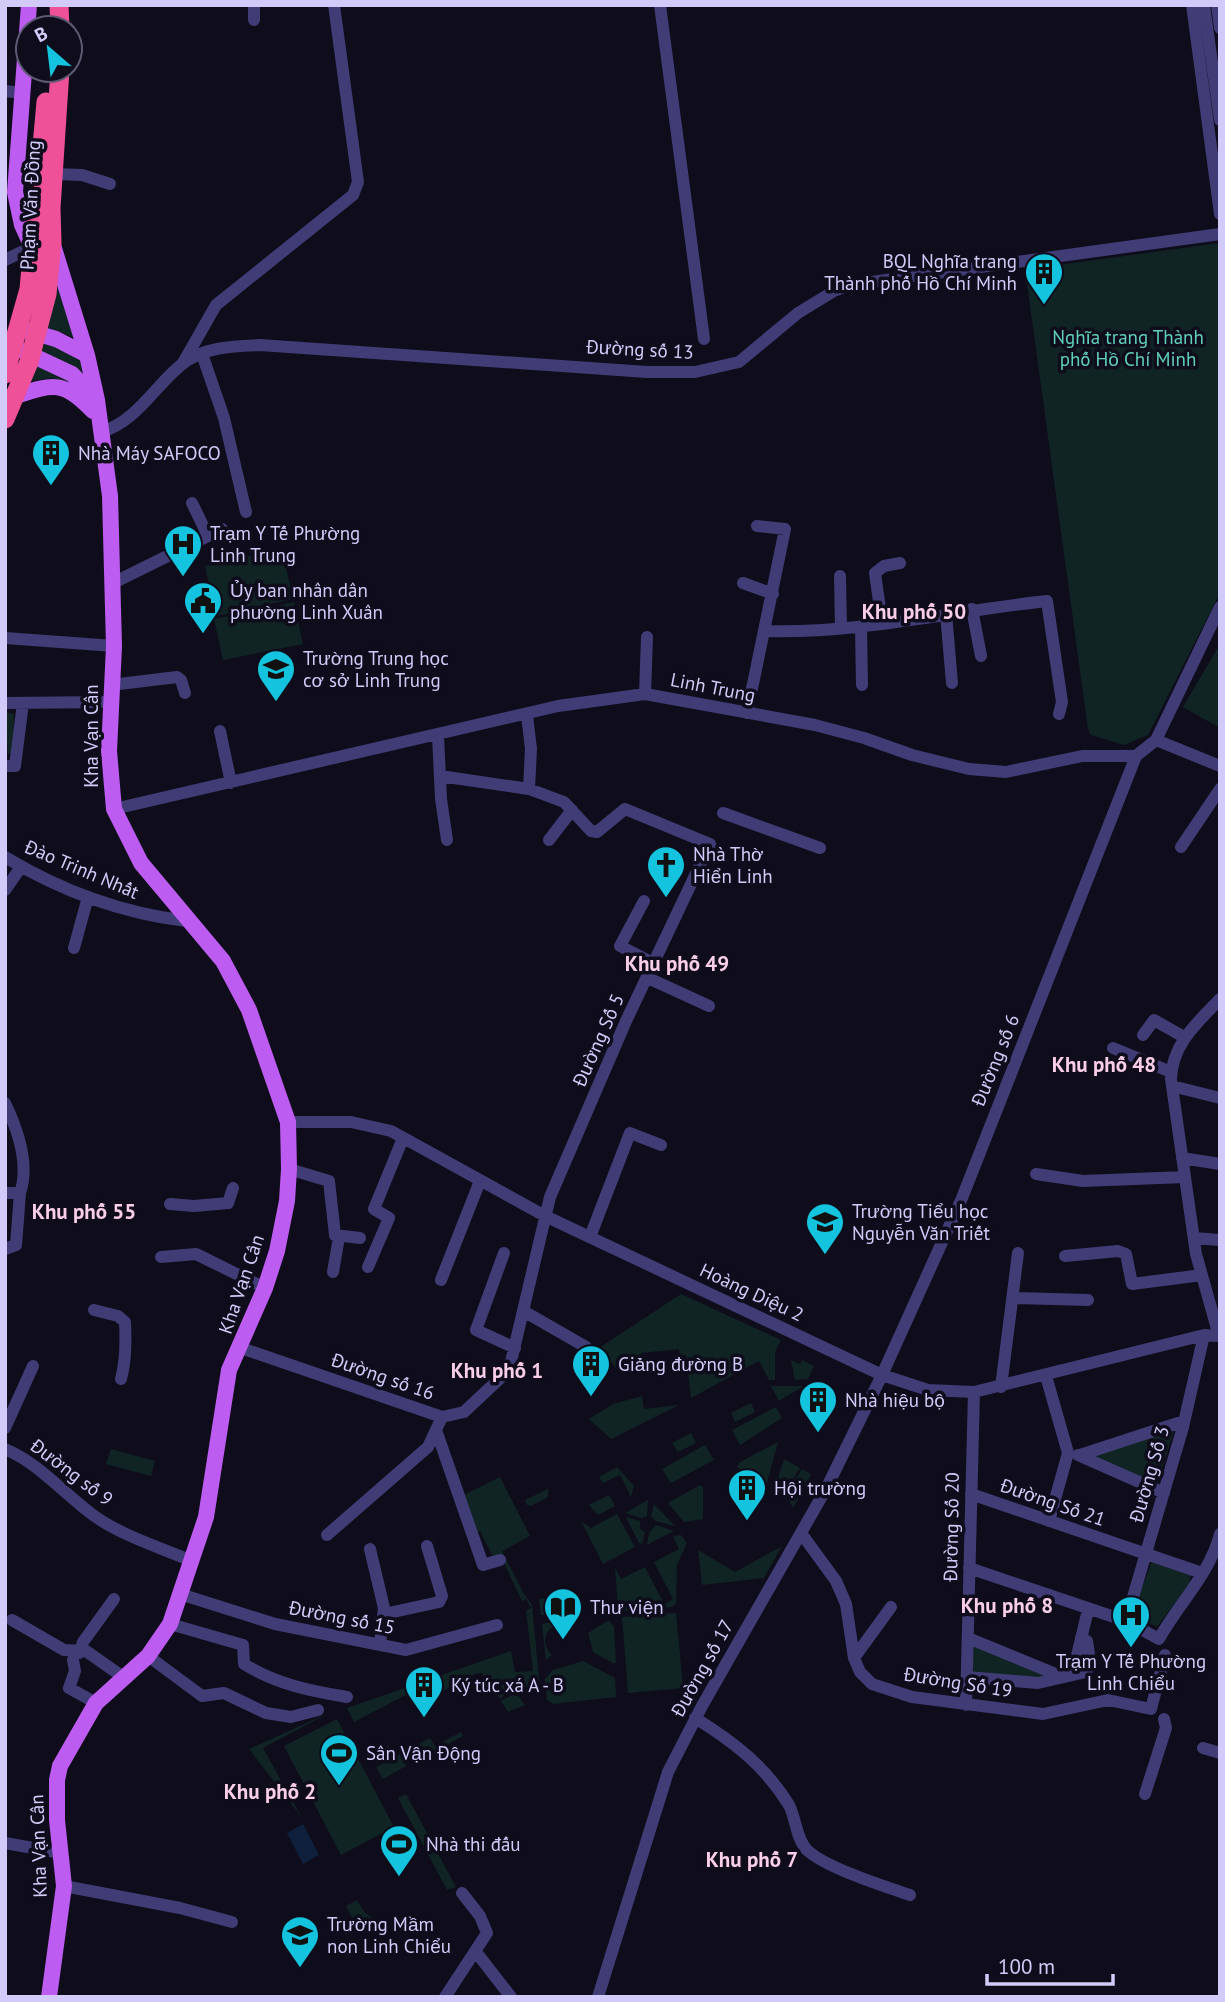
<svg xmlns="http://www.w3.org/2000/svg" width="1225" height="2002" font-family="'PT Sans',sans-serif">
	<rect width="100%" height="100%" fill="#0f0d1b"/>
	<path fill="#102424" d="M1220,243V593L1148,735L1124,745L1091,735L1088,729L1026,276L1029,269Z
		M53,270L75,338L58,331H43Z
		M45,344H55L79,358L87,383L44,353L41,349Z
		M35,361L64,376L73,387L53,378L30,381Z
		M282,549L293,599L216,616L205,566Z
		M294,602L303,644L223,660L214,619Z
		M1220,644V728L1183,707Z
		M5,712L14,714L13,752L8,754Z
		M681,1294L781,1340L775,1352V1380H769L759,1361L691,1398L686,1355L680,1356L679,1349L641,1353V1365L617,1369L599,1348Z
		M791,1360L800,1364L802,1360L814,1366L808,1379L795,1380Z
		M771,1386H804L779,1401Z
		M642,1396L644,1409L679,1405L611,1439L589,1419L613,1404Z
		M751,1403L755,1412L735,1422L731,1413Z
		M776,1407L782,1418L740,1445L732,1430Z
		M1174,1431L1156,1487L1080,1455Z
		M691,1433L696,1443L678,1452L672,1443Z
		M778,1442L767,1483H759L737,1467L740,1462Z
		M705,1445L714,1460L671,1483L662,1469Z
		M111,1449L155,1461L151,1476L106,1464Z
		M784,1459L800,1468L784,1494L775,1488Z
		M617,1467L634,1486L631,1497L620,1475L603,1483L599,1477Z
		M802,1469L811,1474L793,1508L786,1495Z
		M500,1477L530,1536L502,1551L524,1594L532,1605L540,1689L515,1686L500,1699L482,1673L475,1674L432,1697L425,1698L419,1688L354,1722L347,1708L511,1651L515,1672L533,1671L526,1611L531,1608L526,1599L522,1601L501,1557L494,1559L480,1531L474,1533L462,1496Z
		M700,1485L703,1487V1519L684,1522L668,1503Z
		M548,1489V1497L531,1506L527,1505L525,1500Z
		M609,1495L615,1506L598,1515L589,1505Z
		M648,1500L647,1516L641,1518L625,1513Z
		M654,1504L674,1525V1526L656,1521L651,1516Z
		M617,1514L635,1547L603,1564L581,1521L591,1528Z
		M626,1517L640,1521V1529L645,1532L642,1544L639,1543Z
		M656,1525L674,1531L647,1545L649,1533Z
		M681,1535L687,1543L677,1565L676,1603L672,1607L624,1611L618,1609L615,1568L621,1579L645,1567L664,1604L673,1599L654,1562L679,1549L673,1536Z
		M782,1546L764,1578L702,1585L698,1550L735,1572Z
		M1152,1562L1190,1575V1583L1157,1627L1132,1613Z
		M559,1597L560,1604L569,1603L567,1614L541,1615L539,1599Z
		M676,1613L683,1688L628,1693L622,1617Z
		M563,1620C549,1626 537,1639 552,1655L546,1660L542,1624Z
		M609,1620L614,1627L616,1662L614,1664L593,1652L588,1633Z
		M970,1643L1056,1677L1038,1680L971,1673Z
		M583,1661L615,1678L616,1697L553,1704L547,1700L545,1679L553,1670Z
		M512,1695L518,1696L525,1705L508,1712L501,1701Z
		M331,1712L263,1748L302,1818L249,1749Z
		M337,1719L394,1827L341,1855L284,1746Z
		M461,1732L463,1736L414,1763L407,1750L430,1738L435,1746Z
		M400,1754L406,1766L383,1779L376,1767Z
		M406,1794L456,1887L447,1890L398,1798Z
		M357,1900L365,1913L376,1920L357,1928L346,1906Z"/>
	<path fill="#0f203c" d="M303,1824L319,1855L303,1864L287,1833Z"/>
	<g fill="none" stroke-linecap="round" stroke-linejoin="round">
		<path stroke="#403c76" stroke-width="12" d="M254,5V20
			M660,5L704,339
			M1192,5L1220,214
			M1204,5L1220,120
			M1217,5L1220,28
			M5,91L23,93
			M53,174L82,175L110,184
			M5,260L32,247
			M202,354L224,418L246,512
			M183,363L216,305L353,195L358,182L334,5
			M101,432C136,422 154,387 181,365C203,347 233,346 260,345L647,372H695L739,362L798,313L834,291L850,285L1220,234
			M192,503L208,536
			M840,576L841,628
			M113,583L222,529
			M743,583L773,594
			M972,609L981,656
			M946,613L952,683
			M882,623L875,573L884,566L900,563
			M861,626L862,685
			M764,631C859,634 954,611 1047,601L1062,702L1059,714
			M5,638L114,646
			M111,685L177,677L181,680L185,693
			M645,694L647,637
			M5,703L111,702
			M747,713L785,529L757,526
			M527,715L531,749L529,789
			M220,731L231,783
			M438,736L441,799L447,840
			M1156,740L1220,766
			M5,766H15L23,703
			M114,809L558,706L645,694L815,725L864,738L912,755L969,769L1006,772L1082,756H1136L1156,740L1220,607
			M723,813L820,848
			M549,840L572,810
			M1181,847L1220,789
			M5,857C61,891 122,913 186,921
			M5,890L21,867
			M644,901L620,946L655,964
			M74,948L88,897
			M648,978L709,1006
			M1143,1035L1154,1020L1184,1037
			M1113,1048L1171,1072
			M1172,1086L1220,1098
			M5,1103C18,1130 30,1164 20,1193H5
			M288,1122H351L391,1131L545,1216L882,1375L928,1390L974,1392L1204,1335L1220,1336
			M1182,1158L1220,1164
			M289,1169L329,1181L335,1235L360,1238
			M1036,1174L1083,1181L1185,1177
			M170,1204L194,1206L228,1203L233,1188
			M590,1237L630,1133L661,1145
			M1194,1238L1220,1240
			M5,1249L16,1245L20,1193
			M504,1253L476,1330L515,1348
			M1065,1256L1118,1251L1126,1254L1132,1284L1202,1275
			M161,1257L196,1254L265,1288
			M368,1267L389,1218L374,1209L403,1138
			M333,1272L339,1237
			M441,1280L480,1181
			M1014,1298L1088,1300
			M94,1310L118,1316L125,1322C126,1341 126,1361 121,1379
			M525,1312L586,1347
			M1219,1336L1196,1254L1171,1079C1172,1044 1197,1023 1220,999
			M241,1348L442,1417L464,1412L509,1370L550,1197L626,1021L710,844L625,809L597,832L591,831L564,802L529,789L440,776
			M1046,1376L1068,1453L1049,1521
			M1001,1387L1018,1253
			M5,1428L33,1366
			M436,1430L483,1565L500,1560
			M5,1449C40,1464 63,1493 93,1515C122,1536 159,1547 192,1561
			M1078,1455L1164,1493
			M1080,1455L1184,1421
			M971,1494L1202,1573
			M801,1533L836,1581L846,1604L854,1658L860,1672L872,1684L912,1697L1043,1714L1108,1700L1151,1709L1165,1655
			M327,1535L428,1447L442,1417
			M370,1549L384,1608L380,1645
			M969,1568L1126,1621L1159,1639C1178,1604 1210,1574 1220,1534
			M180,1594L275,1624L406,1650L497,1625
			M384,1614L439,1602L442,1596L427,1546
			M12,1620L64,1650L86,1651L123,1677
			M1126,1621L1183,1427L1204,1335
			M170,1624L243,1645L244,1664C276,1684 310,1691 347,1697
			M968,1638L1063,1677L1074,1668L1088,1610
			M79,1653L83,1642L114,1599
			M148,1656L202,1696L224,1693L266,1713L291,1717L318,1710
			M854,1658L891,1607
			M73,1660L75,1671L69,1688L96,1703
			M967,1677L1038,1683L1086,1672C1091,1661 1089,1653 1087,1641L1081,1638
			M966,1705L974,1392
			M695,1718C734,1742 765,1766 789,1805C796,1818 796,1839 807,1850C826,1868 884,1886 910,1895
			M1203,1748L1220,1753
			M1145,1794L1166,1728L1164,1719
			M5,1843L61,1853
			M64,1886L180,1908L232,1922
			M476,1952L511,1997
			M445,1997L487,1933L480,1916L462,1893
			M598,1997L668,1772L702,1706L826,1489L882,1375L962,1198L1136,756"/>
		<path stroke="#bd5cf0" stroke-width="16" d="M29,5L15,192L22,225L32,247
			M25,330L56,339L87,355
			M23,351L72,374L96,399
			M16,396C55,383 63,381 93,411
			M49,1997L64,1886L57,1820V1780L60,1766L96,1703L148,1656L170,1624L206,1517L229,1370L265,1288L277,1251L287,1201L289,1169L288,1122L249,1010L223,961L141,863L114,809L109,751L114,646L110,496L97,400L87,355L53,245"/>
		<path stroke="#ef5198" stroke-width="19" d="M59,5L60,28
			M5,374L29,289L46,102
			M5,419L29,362L47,294L52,243L51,208L60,70"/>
	</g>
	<defs>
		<symbol id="building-pin" viewBox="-11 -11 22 30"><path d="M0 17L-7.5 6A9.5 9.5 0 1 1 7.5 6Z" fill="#14c3dd" stroke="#0f0d1b"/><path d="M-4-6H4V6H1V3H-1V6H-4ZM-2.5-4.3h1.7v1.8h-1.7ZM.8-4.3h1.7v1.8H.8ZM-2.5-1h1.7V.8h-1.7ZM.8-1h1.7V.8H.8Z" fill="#111"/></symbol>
		<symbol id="hospital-pin" viewBox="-11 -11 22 30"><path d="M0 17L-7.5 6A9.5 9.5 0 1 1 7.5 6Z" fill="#14c3dd" stroke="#0f0d1b"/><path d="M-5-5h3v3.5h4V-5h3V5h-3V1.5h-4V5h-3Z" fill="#111"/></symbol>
		<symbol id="civic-pin" viewBox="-11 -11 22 30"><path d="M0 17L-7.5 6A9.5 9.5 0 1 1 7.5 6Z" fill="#14c3dd" stroke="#0f0d1b"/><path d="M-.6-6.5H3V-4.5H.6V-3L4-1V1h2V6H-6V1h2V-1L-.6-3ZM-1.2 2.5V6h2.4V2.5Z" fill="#111"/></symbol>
		<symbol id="school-pin" viewBox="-11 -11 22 30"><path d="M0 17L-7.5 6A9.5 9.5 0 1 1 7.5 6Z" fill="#14c3dd" stroke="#0f0d1b"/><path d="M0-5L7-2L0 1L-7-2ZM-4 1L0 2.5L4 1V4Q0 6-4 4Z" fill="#111"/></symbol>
		<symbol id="church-pin" viewBox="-11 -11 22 30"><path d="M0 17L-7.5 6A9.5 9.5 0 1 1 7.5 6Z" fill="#14c3dd" stroke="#0f0d1b"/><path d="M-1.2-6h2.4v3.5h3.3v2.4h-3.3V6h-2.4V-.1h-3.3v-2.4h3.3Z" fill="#111"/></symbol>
		<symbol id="library-pin" viewBox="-11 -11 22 30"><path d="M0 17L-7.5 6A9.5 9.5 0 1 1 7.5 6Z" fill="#14c3dd" stroke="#0f0d1b"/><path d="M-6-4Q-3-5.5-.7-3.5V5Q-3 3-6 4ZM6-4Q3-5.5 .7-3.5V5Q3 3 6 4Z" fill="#111"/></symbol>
		<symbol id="stadium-pin" viewBox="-11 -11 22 30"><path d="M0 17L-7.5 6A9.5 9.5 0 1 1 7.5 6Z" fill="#14c3dd" stroke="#0f0d1b"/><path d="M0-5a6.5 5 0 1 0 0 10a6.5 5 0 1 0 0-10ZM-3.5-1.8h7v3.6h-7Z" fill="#111"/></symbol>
	</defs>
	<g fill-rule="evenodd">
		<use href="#building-pin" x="1022" y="250" width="44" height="60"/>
		<use href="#building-pin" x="29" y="431" width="44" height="60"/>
		<use href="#hospital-pin" x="161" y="522" width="44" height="60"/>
		<use href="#civic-pin" x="181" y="579" width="44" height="60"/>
		<use href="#school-pin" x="254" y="647" width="44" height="60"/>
		<use href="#church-pin" x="644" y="843" width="44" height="60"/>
		<use href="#school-pin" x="803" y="1200" width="44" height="60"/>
		<use href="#building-pin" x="569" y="1342" width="44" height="60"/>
		<use href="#building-pin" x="796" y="1378" width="44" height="60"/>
		<use href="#building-pin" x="725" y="1466" width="44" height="60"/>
		<use href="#library-pin" x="541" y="1585" width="44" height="60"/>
		<use href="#hospital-pin" x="1109" y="1593" width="44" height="60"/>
		<use href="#building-pin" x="402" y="1663" width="44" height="60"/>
		<use href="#stadium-pin" x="317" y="1731" width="44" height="60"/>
		<use href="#stadium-pin" x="377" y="1822" width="44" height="60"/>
		<use href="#school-pin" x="278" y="1913" width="44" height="60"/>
	</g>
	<g text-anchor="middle" stroke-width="7" stroke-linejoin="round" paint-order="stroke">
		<g font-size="19" fill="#d2cbfa" stroke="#0f0d1b">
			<text transform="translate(30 205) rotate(-87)" y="7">Phạm Văn Đồng</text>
			<text transform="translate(640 349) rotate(3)" y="7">Đường số 13</text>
			<text transform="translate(713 687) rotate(11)" y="7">Linh Trung</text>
			<text transform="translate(91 736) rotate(-90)" y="7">Kha Vạn Cân</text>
			<text transform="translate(82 869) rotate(23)" y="7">Đào Trinh Nhất</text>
			<text transform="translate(598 1040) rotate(-66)" y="7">Đường Số 5</text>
			<text transform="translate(995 1060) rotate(-68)" y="7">Đường số 6</text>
			<text transform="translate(241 1284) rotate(-71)" y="7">Kha Vạn Cân</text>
			<text transform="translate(752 1292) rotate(25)" y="7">Hoàng Diệu 2</text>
			<text transform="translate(383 1376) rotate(19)" y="7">Đường số 16</text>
			<text transform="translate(72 1472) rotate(37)" y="7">Đường số 9</text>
			<text transform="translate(1149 1474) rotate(-74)" y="7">Đường Số 3</text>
			<text transform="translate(1053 1502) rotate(19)" y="7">Đường Số 21</text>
			<text transform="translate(951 1527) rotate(-89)" y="7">Đường Số 20</text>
			<text transform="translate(342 1617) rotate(11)" y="7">Đường số 15</text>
			<text transform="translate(702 1668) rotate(-61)" y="7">Đường số 17</text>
			<text transform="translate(958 1682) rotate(9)" y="7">Đường Số 19</text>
			<text transform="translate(38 1846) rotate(-92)" y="7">Kha Vạn Cân</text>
		</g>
		<g font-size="19" fill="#d2cbfa" stroke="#0f0d1b" text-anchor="start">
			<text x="1017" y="268" text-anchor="end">BQL Nghĩa trang<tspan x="1017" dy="22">Thành phố Hồ Chí Minh</tspan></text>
			<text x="78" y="460">Nhà Máy SAFOCO</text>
			<text x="210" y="540">Trạm Y Tế Phường<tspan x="210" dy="22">Linh Trung</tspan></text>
			<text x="230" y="597">Ủy ban nhân dân<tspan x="230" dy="22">phường Linh Xuân</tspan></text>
			<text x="303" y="665">Trường Trung học<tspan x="303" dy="22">cơ sở Linh Trung</tspan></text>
			<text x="693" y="861">Nhà Thờ<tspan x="693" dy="22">Hiển Linh</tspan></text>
			<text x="852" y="1218">Trường Tiểu học<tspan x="852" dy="22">Nguyễn Văn Triết</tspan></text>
			<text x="618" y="1371">Giảng đường B</text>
			<text x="845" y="1407">Nhà hiệu bộ</text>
			<text x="774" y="1495">Hội trường</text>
			<text x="590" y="1614">Thư viện</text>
			<text x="1131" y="1668" text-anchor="middle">Trạm Y Tế Phường<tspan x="1131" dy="22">Linh Chiểu</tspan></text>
			<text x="451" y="1692">Ký túc xá A - B</text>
			<text x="366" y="1760">Sân Vận Động</text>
			<text x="426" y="1851">Nhà thi đấu</text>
			<text x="327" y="1931">Trường Mầm<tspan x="327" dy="22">non Linh Chiểu</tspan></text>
		</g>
		<g font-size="19" fill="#5fd2b9" stroke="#0f0d1b">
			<text x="1128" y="344">Nghĩa trang Thành<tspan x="1128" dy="22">phố Hồ Chí Minh</tspan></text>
		</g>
		<g font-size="21" font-weight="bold" fill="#facde9" stroke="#0f0d1b">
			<text x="914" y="619">Khu phố 50</text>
			<text x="677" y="971">Khu phố 49</text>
			<text x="1104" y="1072">Khu phố 48</text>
			<text x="84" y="1219">Khu phố 55</text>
			<text x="497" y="1378">Khu phố 1</text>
			<text x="1007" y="1613">Khu phố 8</text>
			<text x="270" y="1799">Khu phố 2</text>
			<text x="752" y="1867">Khu phố 7</text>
		</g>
	</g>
	<rect width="1225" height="2002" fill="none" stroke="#d2cbfa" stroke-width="14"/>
	<g transform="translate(49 49) rotate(332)"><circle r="33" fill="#0f0d1b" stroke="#5d5974" stroke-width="2"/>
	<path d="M0-5L12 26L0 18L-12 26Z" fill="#14c3dd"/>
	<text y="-10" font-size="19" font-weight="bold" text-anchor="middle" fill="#d2cbfa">B</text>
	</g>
	<path d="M987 1974v10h126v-10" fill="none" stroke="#d2cbfa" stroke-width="3.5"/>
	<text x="998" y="1974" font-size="21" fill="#d2cbfa" stroke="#0f0d1b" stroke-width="5" paint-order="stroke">100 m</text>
</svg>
